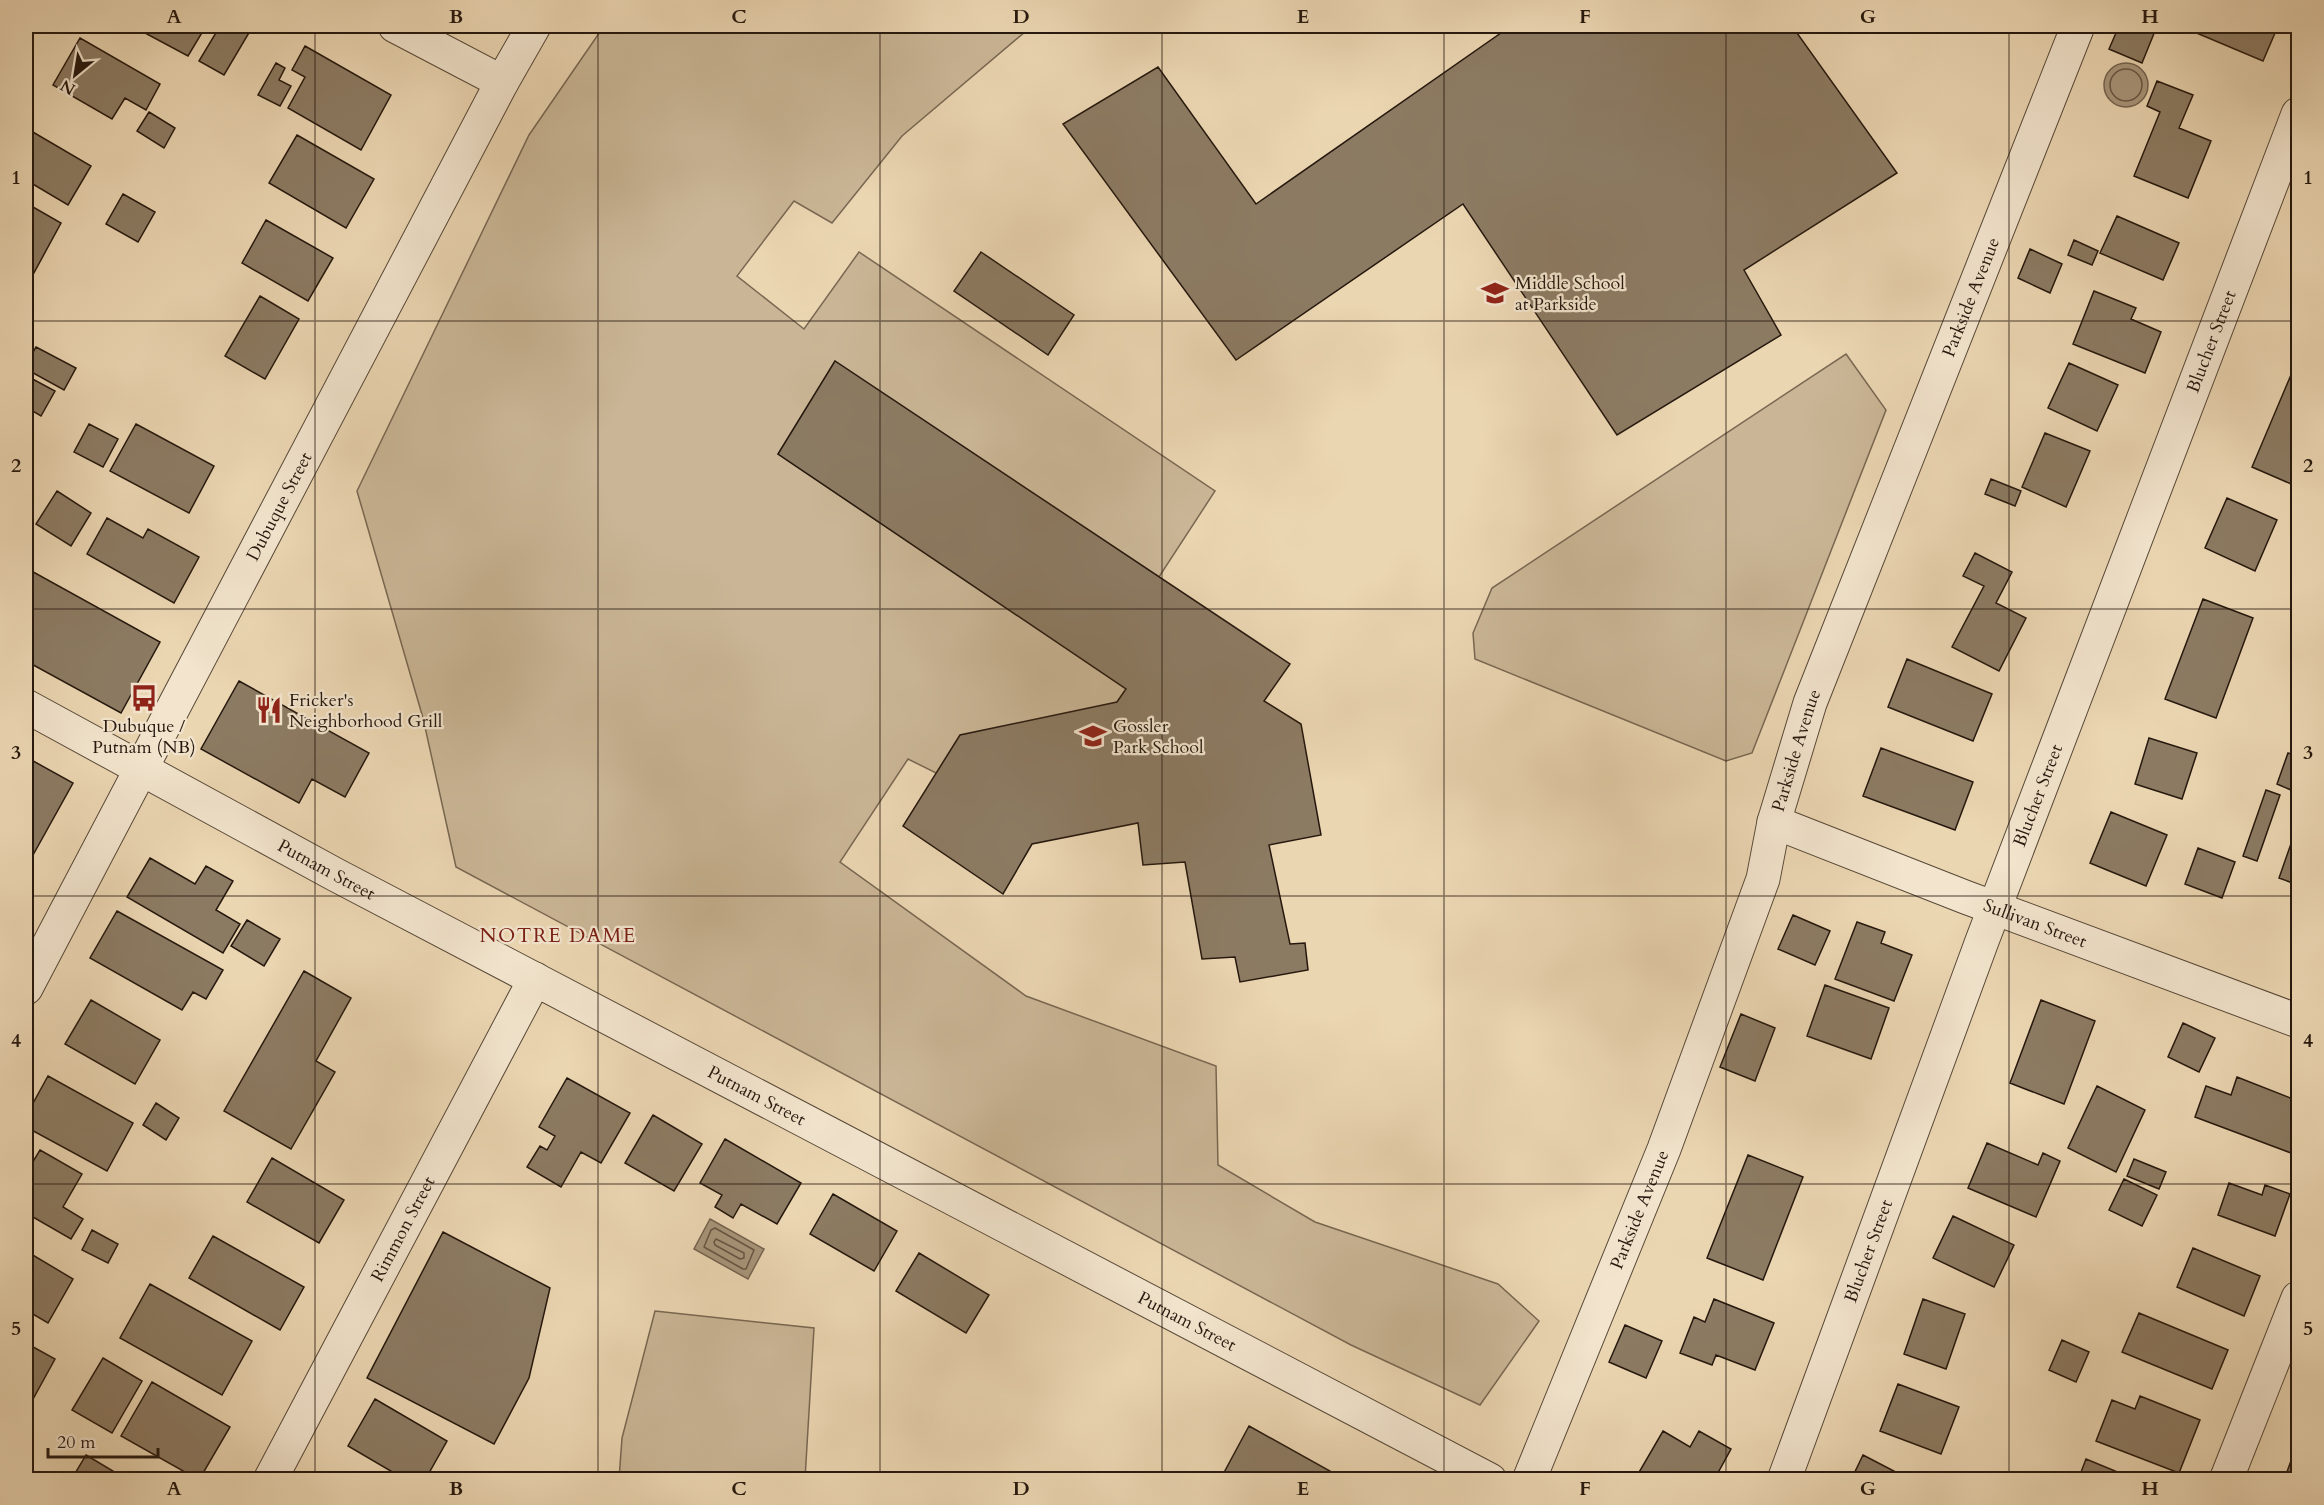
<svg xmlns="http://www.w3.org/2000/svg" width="2324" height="1505" font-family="Cardo,serif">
	<rect width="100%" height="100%" fill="#ebd6b2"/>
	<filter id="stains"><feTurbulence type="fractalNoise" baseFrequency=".00333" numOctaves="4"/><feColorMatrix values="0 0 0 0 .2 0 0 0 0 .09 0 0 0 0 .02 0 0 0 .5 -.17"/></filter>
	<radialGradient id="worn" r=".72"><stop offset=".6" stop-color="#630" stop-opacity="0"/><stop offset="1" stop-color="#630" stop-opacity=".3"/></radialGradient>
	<path fill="#cab696" stroke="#786752" stroke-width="1.5" d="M604,26H1032L902,136L832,223L794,201L737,276L804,329L859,252L1215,491L1159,577L835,361L778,454L1126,689L1117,702L936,773L908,759L840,862L1026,996L1216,1066L1218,1165L1315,1222L1498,1284L1539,1321L1480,1405L1351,1345L456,867L423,718L357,491L529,135Z
		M1846,354L1886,410L1752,753L1726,761L1475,659L1473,633L1492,588Z
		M655,1311L814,1328L805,1479H619L622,1438Z"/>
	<path fill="#a8957a" stroke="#74634f" stroke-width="1.5" d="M2104 85a22 22 0 1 1 44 0a22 22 0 1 1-44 0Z
		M710,1219L764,1249L748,1279L694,1249Z"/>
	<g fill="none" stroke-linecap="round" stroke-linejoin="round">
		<path stroke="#675644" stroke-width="1.5" d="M2110 85a16 16 0 1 1 32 0a16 16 0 1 1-32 0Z
			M715,1228L754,1250L746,1269H743L704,1247L711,1230Z
			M716,1239L744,1253V1258L740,1259L715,1245L714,1242Z"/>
	</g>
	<path fill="#8c7b63" stroke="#26180e" stroke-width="1.5" d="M132,26H206L188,56Z
		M220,26H253L224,75L199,61Z
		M1511,26H1792L1897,173L1744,270L1781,335L1617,435L1463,204L1236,360L1063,124L1158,67L1256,204Z
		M2119,26H2140L2155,31L2142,63L2109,49Z
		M2180,26H2278L2263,61Z
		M80,38L160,84L146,110L125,98L112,119L53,85Z
		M305,46L391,95L361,150L288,108L305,77L292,70Z
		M276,63L285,68L279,80L291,86L280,106L258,95Z
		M2157,81L2193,95L2179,128L2211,141L2188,198L2134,176L2160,112L2147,106Z
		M149,112L175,128L164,148L137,131Z
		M26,128L91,166L68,205L26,180Z
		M297,135L374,179L346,228L269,183Z
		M123,194L155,212L138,242L106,224Z
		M26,203L61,223L29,282L26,280Z
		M2117,216L2179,243L2163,280L2100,253Z
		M266,220L333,258L308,301L242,263Z
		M2074,240L2098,251L2092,265L2068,255Z
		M2030,249L2062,264L2050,293L2018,278Z
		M981,252L1074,315L1048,355L954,291Z
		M2094,291L2136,308L2131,319L2161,332L2145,373L2073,344Z
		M260,296L299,319L265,379L225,356Z
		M36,347L76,368L64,390L26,369V365Z
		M835,361L1290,664L1264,701L1301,724L1321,835L1269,845L1290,944L1305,943L1308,970L1240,982L1235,957L1202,959L1185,862L1143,865L1138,823L1032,844L1003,894L903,826L960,735L1117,702L1126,689L778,454Z
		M2069,363L2118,385L2097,431L2048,408Z
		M2296,363L2298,364V487L2252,467Z
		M27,376L55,391L41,416L26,407Z
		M89,424L118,439L103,467L74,452Z
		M136,424L214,466L189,513L110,471Z
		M2045,433L2090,451L2066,507L2022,487Z
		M1991,479L2021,491L2015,506L1985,494Z
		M57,491L91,513L71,546L36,524Z
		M2227,498L2277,520L2255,571L2205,548Z
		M107,518L143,538L148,529L199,557L174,603L87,554Z
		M1975,553L2012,572L1996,603L2026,618L1999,671L1952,647L1984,586L1963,576Z
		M26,568L160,642L121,713L26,661Z
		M2203,599L2253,618L2216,718L2165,699Z
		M1907,659L1992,694L1973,741L1888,707Z
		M239,681L369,753L345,797L312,779L299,803L201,749Z
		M2149,738L2197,753L2182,799L2135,784Z
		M1881,748L1973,782L1955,830L1863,796Z
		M2288,753L2298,756V793L2277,784Z
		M26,757L73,783L33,855L26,851Z
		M2266,790L2280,795L2257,861L2243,856Z
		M2111,812L2167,835L2146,886L2090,863Z
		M2293,838L2298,840V885L2279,878Z
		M2198,848L2235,862L2222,898L2185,884Z
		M150,858L195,884L206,866L233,881L216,910L240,924L223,953L127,897Z
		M117,911L223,970L206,999L193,992L182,1010L90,958Z
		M1793,915L1830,931L1815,965L1778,949Z
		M247,920L280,939L264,966L231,946Z
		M1857,922L1885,932L1881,943L1912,955L1894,1001L1835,979Z
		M304,971L351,998L316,1061L335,1072L291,1149L224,1111Z
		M1825,985L1889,1008L1871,1059L1807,1036Z
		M91,1000L160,1040L135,1084L65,1044Z
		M2041,1000L2095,1021L2064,1104L2010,1083Z
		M1741,1014L1775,1028L1755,1081L1720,1067Z
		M2183,1023L2215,1038L2199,1072L2168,1057Z
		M48,1076L133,1123L107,1171L26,1127V1116Z
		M2237,1077L2298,1101V1134L2291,1153L2195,1117L2206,1086L2231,1095Z
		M567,1078L630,1113L601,1163L581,1152L561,1187L527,1167L540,1146L547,1150L555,1136L539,1127Z
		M2097,1086L2145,1110L2116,1172L2068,1148Z
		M156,1103L179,1118L166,1140L143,1125Z
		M653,1115L702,1144L674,1191L625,1163Z
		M725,1139L801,1183L777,1224L741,1204L733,1218L715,1207L722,1195L700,1183Z
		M1987,1143L2038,1165L2043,1153L2060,1161L2036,1217L1968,1188Z
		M40,1150L82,1174L63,1207L83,1219L71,1239L26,1213V1162L31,1165Z
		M1748,1155L1803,1177L1763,1280L1707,1258Z
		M272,1158L344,1200L319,1243L247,1202Z
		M2134,1159L2166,1172L2159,1189L2127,1176Z
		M2124,1179L2157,1195L2142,1226L2109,1210Z
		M2229,1183L2262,1195L2265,1185L2290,1194L2275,1236L2218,1215Z
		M833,1194L897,1231L874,1271L810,1234Z
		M1953,1216L2014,1245L1994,1287L1933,1258Z
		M92,1230L118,1244L108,1263L82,1250Z
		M443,1232L550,1288L529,1378L494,1444L367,1378Z
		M213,1236L304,1287L280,1330L189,1278Z
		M2193,1248L2260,1276L2244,1316L2177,1287Z
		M26,1251L73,1279L48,1323L26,1310Z
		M919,1253L989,1295L966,1333L896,1291Z
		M150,1284L252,1341L222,1395L120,1338Z
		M1714,1299L1774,1323L1755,1370L1716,1355L1712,1365L1680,1353L1694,1317L1705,1322Z
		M1923,1299L1965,1314L1946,1369L1904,1354Z
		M2139,1313L2228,1350L2212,1389L2122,1352Z
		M1625,1325L1662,1341L1646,1378L1609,1362Z
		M2062,1340L2089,1352L2076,1382L2049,1370Z
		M26,1343L55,1359L27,1410L26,1409Z
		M103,1358L142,1381L112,1433L72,1410Z
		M152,1382L230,1427L199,1480L121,1436Z
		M1898,1384L1959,1407L1941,1454L1880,1431Z
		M2140,1396L2200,1420L2179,1473L2096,1441L2112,1400L2135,1409Z
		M375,1399L447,1441L425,1480H406L348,1446Z
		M1249,1426L1346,1480H1220Z
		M1663,1431L1690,1447L1699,1431L1731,1449L1714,1480H1647L1638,1474Z
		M2295,1450L2298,1451V1480H2284Z
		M86,1455L128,1480H71Z
		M1863,1455L1911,1480H1851Z
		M2086,1459L2132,1478V1480H2078Z"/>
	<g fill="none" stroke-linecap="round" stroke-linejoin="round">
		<defs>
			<g id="minor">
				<path d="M395,26L502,82"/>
				<path id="s1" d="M26,706L336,875L1490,1480"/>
				<path id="s2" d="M1774,822L1965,897L2298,1021"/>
				<path id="s3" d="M26,988L502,82L534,26"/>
				<path id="s4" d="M270,1480L535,979"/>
				<path id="s5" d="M1529,1480L1664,1149L1763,879L1774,822L1810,703L2078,26"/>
				<path id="s6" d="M1784,1480L1982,941L2298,114"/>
				<path d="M2226,1480L2298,1298"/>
			</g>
		</defs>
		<use href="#minor" stroke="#574837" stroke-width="35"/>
		<use href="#minor" stroke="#f2e4cd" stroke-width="33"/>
	</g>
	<path fill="none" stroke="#26180e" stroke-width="1.5" stroke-opacity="0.55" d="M315,26V1480M598,26V1480M880,26V1480M1162,26V1480M1444,26V1480M1726,26V1480M2009,26V1480M26,321H2298M26,609H2298M26,896H2298M26,1184H2298"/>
	<defs>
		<symbol id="school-bare" viewBox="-9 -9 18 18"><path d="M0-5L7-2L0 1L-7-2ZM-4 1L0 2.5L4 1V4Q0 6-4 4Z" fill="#8f2418" stroke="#f2e4cd" stroke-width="2.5" paint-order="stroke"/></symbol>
		<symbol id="bus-bare" viewBox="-9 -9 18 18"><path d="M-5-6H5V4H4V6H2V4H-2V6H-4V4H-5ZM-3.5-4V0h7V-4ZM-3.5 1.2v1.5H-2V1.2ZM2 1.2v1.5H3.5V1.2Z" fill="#8f2418" stroke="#f2e4cd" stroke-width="2.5" paint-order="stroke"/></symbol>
		<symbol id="restaurant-bare" viewBox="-9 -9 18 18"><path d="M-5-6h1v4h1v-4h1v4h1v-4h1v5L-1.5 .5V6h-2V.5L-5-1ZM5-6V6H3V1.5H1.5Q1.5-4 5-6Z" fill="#8f2418" stroke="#f2e4cd" stroke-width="2.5" paint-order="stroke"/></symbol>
	</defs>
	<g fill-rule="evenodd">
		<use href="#school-bare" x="1476" y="274" width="38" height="38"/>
		<use href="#bus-bare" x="125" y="679" width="38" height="38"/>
		<use href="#restaurant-bare" x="250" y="691" width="38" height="38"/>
		<use href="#school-bare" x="1074" y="717" width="38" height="38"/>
	</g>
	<g text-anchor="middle" stroke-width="4.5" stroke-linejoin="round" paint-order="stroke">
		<g font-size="18" fill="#26180e" stroke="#f2e4cd" text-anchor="start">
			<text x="1515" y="289">Middle School<tspan x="1515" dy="21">at Parkside</tspan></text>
			<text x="289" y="706">Fricker's<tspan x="289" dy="21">Neighborhood Grill</tspan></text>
			<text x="144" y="732" text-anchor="middle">Dubuque /<tspan x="144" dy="21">Putnam (NB)</tspan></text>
			<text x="1113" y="732">Gossler<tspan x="1113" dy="21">Park School</tspan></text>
		</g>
		<g font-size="18" fill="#26180e" stroke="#f2e4cd">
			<text dy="6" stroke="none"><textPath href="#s5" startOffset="1264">Parkside Avenue</textPath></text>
			<text dy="6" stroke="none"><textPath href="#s6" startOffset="1216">Blucher Street</textPath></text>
			<text dy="6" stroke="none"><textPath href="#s3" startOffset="544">Dubuque Street</textPath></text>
			<text dy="6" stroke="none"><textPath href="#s5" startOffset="778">Parkside Avenue</textPath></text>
			<text dy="6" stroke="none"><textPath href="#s6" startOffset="730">Blucher Street</textPath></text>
			<text dy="6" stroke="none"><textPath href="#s1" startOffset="342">Putnam Street</textPath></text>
			<text dy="6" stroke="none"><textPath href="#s2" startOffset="280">Sullivan Street</textPath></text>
			<text dy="6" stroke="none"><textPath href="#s1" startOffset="828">Putnam Street</textPath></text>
			<text dy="6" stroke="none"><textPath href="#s5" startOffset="292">Parkside Avenue</textPath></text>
			<text dy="6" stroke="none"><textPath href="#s4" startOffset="284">Rimmon Street</textPath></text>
			<text dy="6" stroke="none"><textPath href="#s6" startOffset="244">Blucher Street</textPath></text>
			<text dy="6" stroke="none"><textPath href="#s1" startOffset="1314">Putnam Street</textPath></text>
		</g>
		<g font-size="20" letter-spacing="1.5" fill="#7a1f14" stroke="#f2e4cd">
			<text x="558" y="942">NOTRE DAME</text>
		</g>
	</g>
	<rect width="2324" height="1505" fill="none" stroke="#ebd6b2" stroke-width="66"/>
	<g transform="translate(75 75) rotate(210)" stroke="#f2e4cd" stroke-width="4.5" paint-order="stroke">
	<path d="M0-4.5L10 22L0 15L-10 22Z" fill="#26180e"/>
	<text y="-9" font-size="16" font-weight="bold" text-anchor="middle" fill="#26180e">N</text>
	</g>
	<path d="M48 1448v9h110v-9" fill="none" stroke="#26180e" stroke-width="3"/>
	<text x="57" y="1448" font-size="18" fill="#26180e" stroke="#f2e4cd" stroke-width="4.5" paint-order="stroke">20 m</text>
	<rect x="33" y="33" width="2258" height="1439" fill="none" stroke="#26180e" stroke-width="2"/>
	<g font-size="20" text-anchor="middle" font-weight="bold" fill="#26180e">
		<text x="174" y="23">A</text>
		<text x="456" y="23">B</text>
		<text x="739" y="23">C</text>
		<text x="1021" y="23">D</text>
		<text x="1303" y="23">E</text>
		<text x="1585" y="23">F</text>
		<text x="1868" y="23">G</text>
		<text x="2150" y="23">H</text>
		<text x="16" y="184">1</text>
		<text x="2308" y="184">1</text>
		<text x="16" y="472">2</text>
		<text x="2308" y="472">2</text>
		<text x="16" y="759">3</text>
		<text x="2308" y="759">3</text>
		<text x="16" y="1047">4</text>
		<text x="2308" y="1047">4</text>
		<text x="16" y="1335">5</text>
		<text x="2308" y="1335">5</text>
		<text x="174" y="1495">A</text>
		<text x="456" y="1495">B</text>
		<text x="739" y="1495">C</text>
		<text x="1021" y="1495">D</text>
		<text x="1303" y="1495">E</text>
		<text x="1585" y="1495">F</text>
		<text x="1868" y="1495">G</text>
		<text x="2150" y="1495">H</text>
	</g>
	<rect width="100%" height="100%" filter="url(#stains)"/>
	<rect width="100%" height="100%" fill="url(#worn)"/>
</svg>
